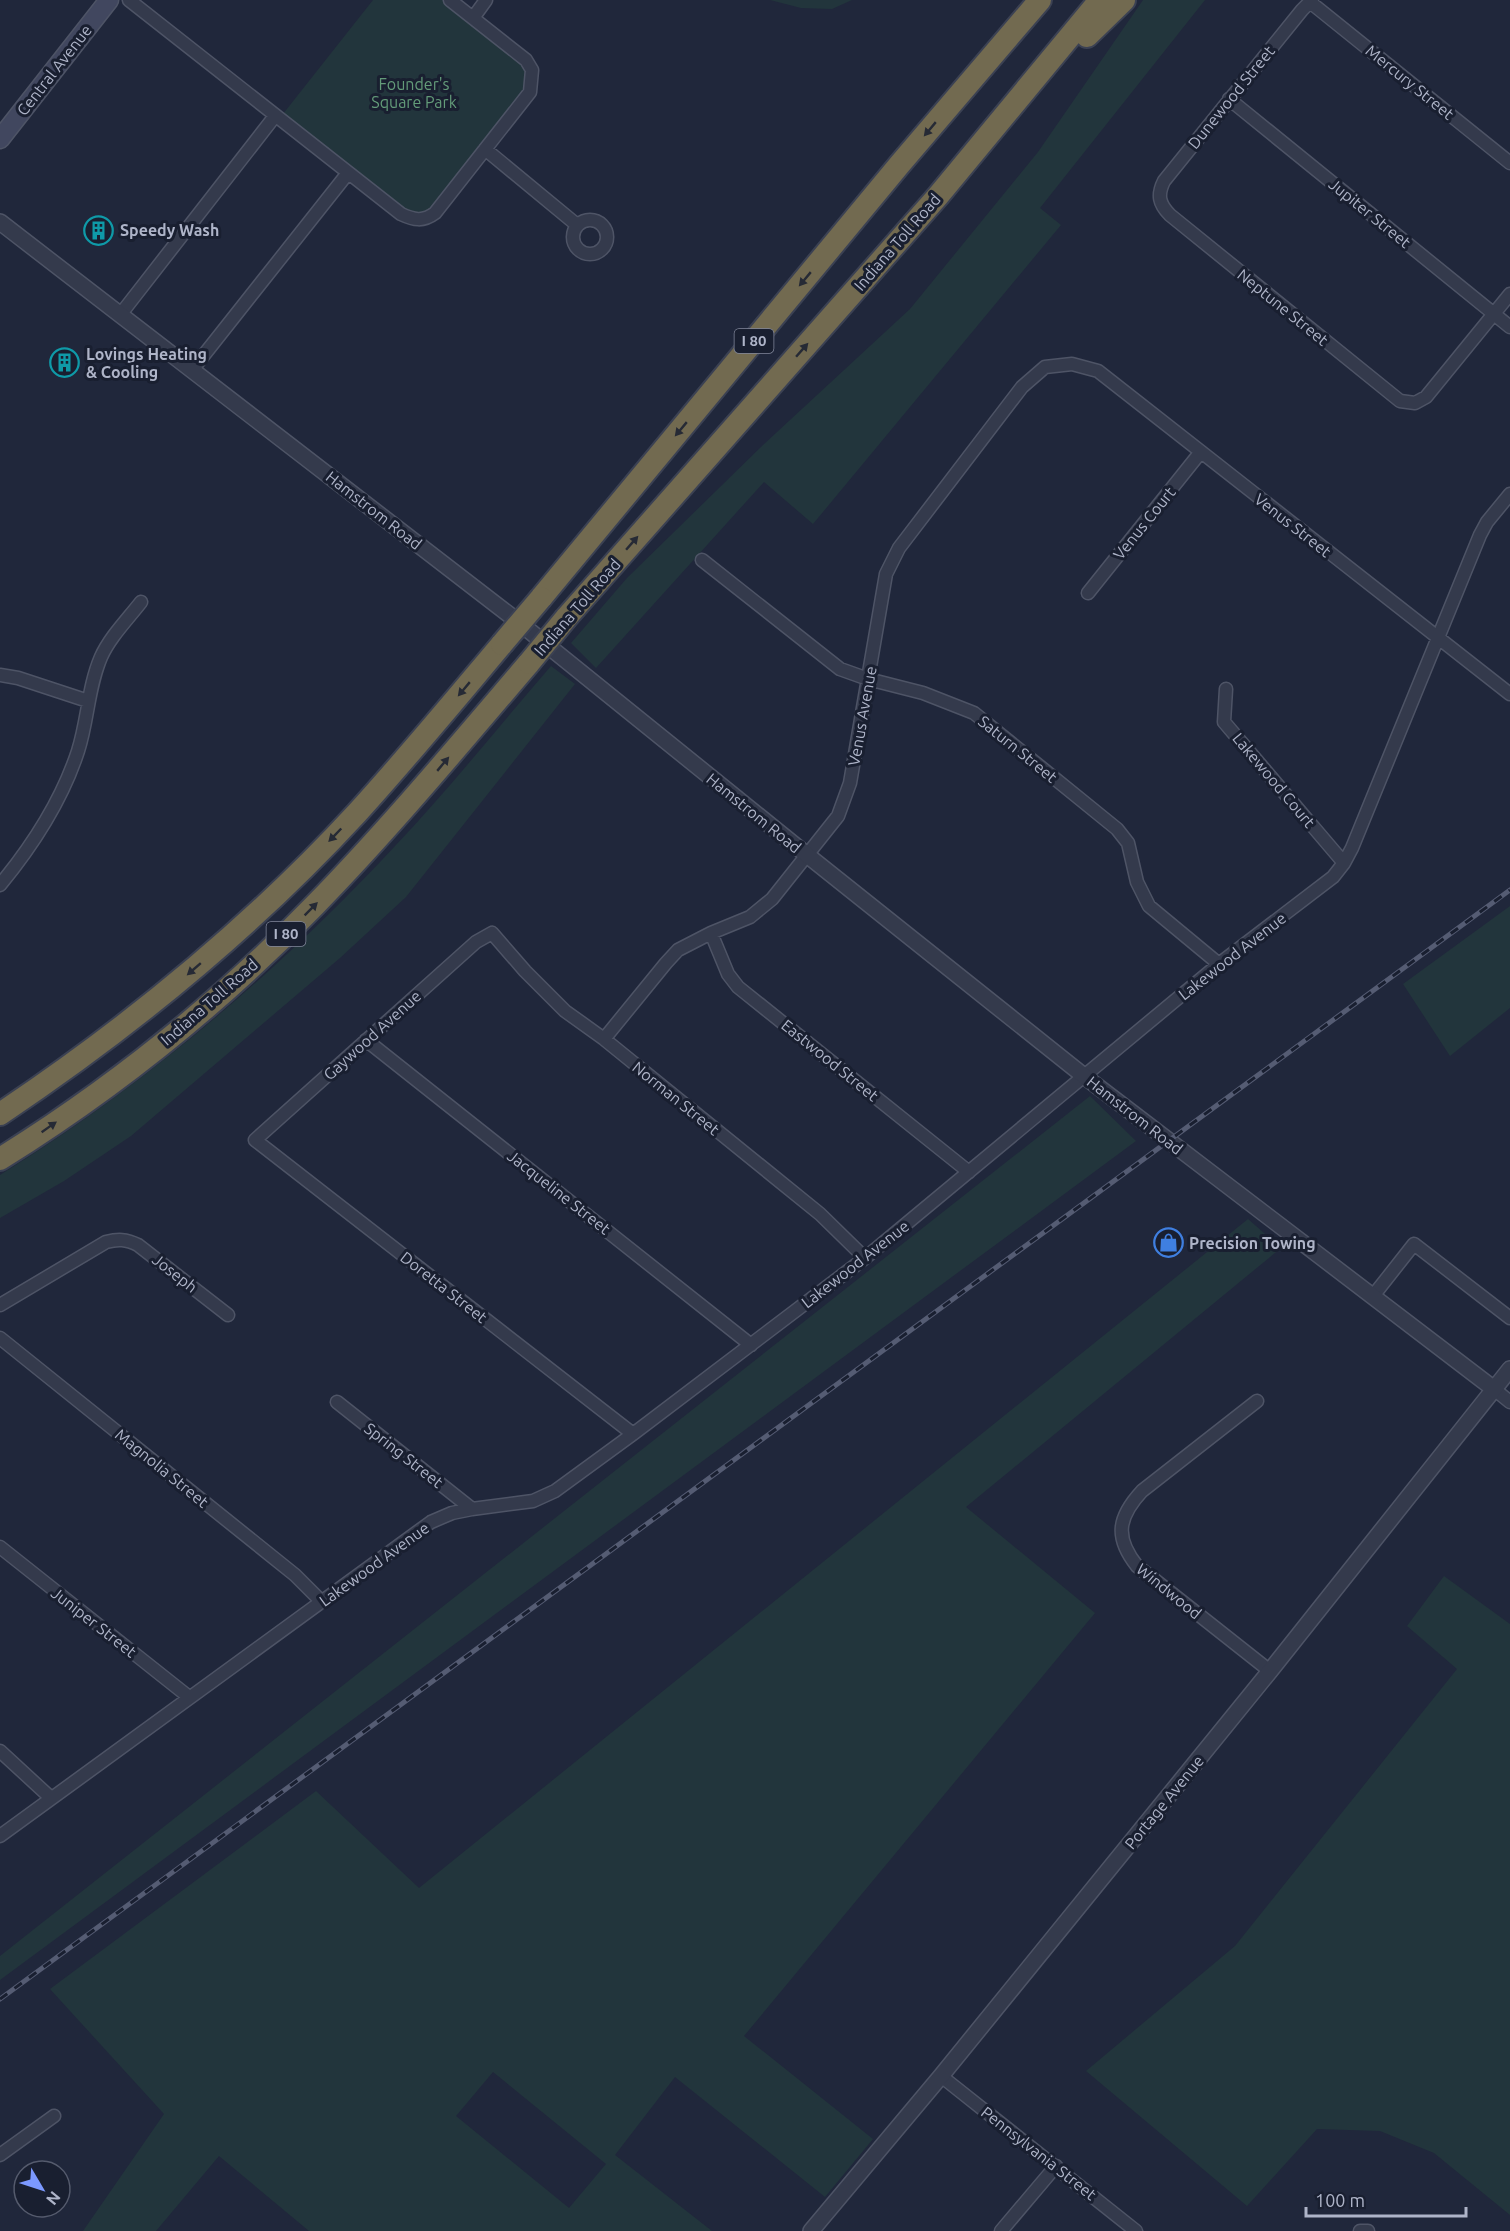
<svg xmlns="http://www.w3.org/2000/svg" width="1510" height="2231" font-family="Ubuntu,sans-serif">
	<rect width="100%" height="100%" fill="#20273b"/>
	<path fill="#22353c" fill-rule="evenodd" d="M373,0H450L526,60L531,82L435,213L415,220L279,119Z
		M770,0H852L832,9L801,8Z
		M1143,0H1205L1040,208L1061,225L813,524L764,482L596,668L571,643L627,578L763,445L910,309L1038,152Z
		M551,666L575,684L406,897L340,958L131,1136L64,1181L0,1218V1175C145,1085 280,970 396,845C450,788 499,726 551,666Z
		M1510,906V1008L1450,1056L1403,984Z
		M1090,1096L1136,1141L0,1980V1956Z
		M1248,1219L1281,1248L966,1507L1095,1613L744,2036L873,2139L825,2197L675,2077L615,2155L712,2231H309L219,2156L156,2231H83L164,2114L50,1989L316,1791L419,1888ZM493,2072L606,2164L569,2208L456,2116Z
		M1444,1576L1510,1624V2215L1434,2153L1380,2131L1317,2129L1247,2206L1086,2071L1235,1946L1457,1669L1407,1626Z"/>
	<g fill="none" stroke-linecap="round" stroke-linejoin="round">
		<defs>
			<path id="minor" d="M129,0L401,214C414,220 423,222 435,213L530,92L532,70L526,60L450,0
				M1312,0L1302,10L1164,181C1157,195 1159,204 1170,215L1400,401L1415,403L1426,397L1510,294
				M1310,2L1510,163
				M473,18L486,0
				M1229,99L1510,327
				M485,149L577,225
				M573 237a17 17 0 1 1 34 0a17 17 0 1 1-34 0Z
				M120,315L275,116
				M192,370L348,173
				M702,560L840,669L868,679L923,693L974,713L1117,829L1128,843L1137,882L1149,906L1219,964
				M1088,593L1200,453
				M0,675L18,678L88,701
				M1226,689L1224,722L1344,863
				M0,885C33,845 62,800 78,751C88,720 88,687 101,657C110,637 127,620 141,602
				M711,933L728,974L738,987L969,1172
				M604,1039L666,963L678,950L711,933L750,917L772,899L838,816L850,783L886,574L899,548L1022,387L1045,367L1072,364L1098,371L1510,694
				M366,1040L751,1345
				M1373,1296L1414,1244L1510,1318
				M0,1305L106,1242C118,1239 126,1239 138,1245L228,1315
				M0,1338L295,1575L322,1602
				M1494,1389L1510,1402
				M1257,1401L1142,1491C1118,1517 1114,1537 1137,1566L1270,1671
				M337,1402L472,1509
				M633,1434L255,1140L476,942L492,933L525,971L565,1011L604,1039L820,1214L865,1258
				M0,1547L189,1697
				M0,1751L51,1798
				M0,1836L431,1522L452,1513L472,1509L533,1501L555,1491L633,1434L865,1258L1219,964L1333,877L1344,863L1352,848L1480,535L1487,522L1510,494
				M941,2076L1136,2231
				M0,2155L54,2116
				M1001,2231L1056,2166
				M1360,2231H1368"/>
			<path id="tertiary" d="M0,222L516,620L807,855L1084,1076L1494,1389
				M811,2231L941,2076L1270,1671L1510,1369"/>
			<path id="secondary" d="M0,139L109,0"/>
			<path id="motorway" d="M1087,36L1124,0
				M541,598L900,164L1040,0
				M566,618L938,196L1100,0
				M0,1114C130,1027 251,928 357,813C407,758 454,701 502,644
				M0,1159C114,1088 221,1002 315,905C390,828 459,745 529,663"/>
		</defs>
		<use href="#minor" stroke="#4e5466" stroke-width="15"/>
		<use href="#tertiary" stroke="#4e5466" stroke-width="18"/>
		<use href="#secondary" stroke="#4e5466" stroke-width="21"/>
		<use href="#motorway" stroke="#3b4153" stroke-width="26"/>
		<use href="#minor" stroke="#343a4c" stroke-width="12"/>
		<use href="#tertiary" stroke="#343a4c" stroke-width="15"/>
		<use href="#secondary" stroke="#41475f" stroke-width="18"/>
		<use href="#motorway" stroke="#726a50" stroke-width="22"/>
		<defs>
			<path id="rail" d="M0,1999L1510,890"/>
		</defs>
		<use href="#rail" stroke="#555c73" stroke-width="5"/>
		<use href="#rail" stroke="#191f30" stroke-width="3" stroke-dasharray="9" stroke-linecap="butt"/>
		<defs>
			<path id="motorway-bridge" d="M502,644L541,598
				M529,663L566,618"/>
		</defs>
		<use href="#motorway-bridge" stroke="#3b4153" stroke-width="26" stroke-linecap="butt"/>
		<use href="#motorway-bridge" stroke="#726a50" stroke-width="22"/>
	</g>
	<defs><path id="oneway-solid" d="M-6-.8H1V-3.2L6.5 0L1 3.2V.8H-6Z" transform="scale(1.5)"/></defs>
	<g fill="#262a35">
		<use href="#oneway-solid" transform="translate(930 129) rotate(130)"/>
		<use href="#oneway-solid" transform="translate(805 279) rotate(130)"/>
		<use href="#oneway-solid" transform="translate(802 350) rotate(-49)"/>
		<use href="#oneway-solid" transform="translate(681 429) rotate(130)"/>
		<use href="#oneway-solid" transform="translate(632 543) rotate(-49)"/>
		<use href="#oneway-solid" transform="translate(464 689) rotate(130)"/>
		<use href="#oneway-solid" transform="translate(443 764) rotate(-50)"/>
		<use href="#oneway-solid" transform="translate(335 835) rotate(134)"/>
		<use href="#oneway-solid" transform="translate(311 909) rotate(-45)"/>
		<use href="#oneway-solid" transform="translate(194 969) rotate(139)"/>
		<use href="#oneway-solid" transform="translate(49 1127) rotate(-35)"/>
	</g>
	<defs>
		<symbol id="building-ring" viewBox="-11 -11 22 22"><circle r="9.5" fill="#191f30" stroke="#0f9aa8" stroke-width="1.5"/><path d="M-4-6H4V6H1V3H-1V6H-4ZM-2.5-4.3h1.7v1.8h-1.7ZM.8-4.3h1.7v1.8H.8ZM-2.5-1h1.7V.8h-1.7ZM.8-1h1.7V.8H.8Z" fill="#0f9aa8"/></symbol>
		<symbol id="shop-ring" viewBox="-11 -11 22 22"><circle r="9.5" fill="#191f30" stroke="#3f7fe0" stroke-width="1.5"/><path d="M-5-2.5h2.3a2.7 3.5 0 0 1 5.4 0H5L5.5 6h-11ZM-1.5-2.5h3a1.5 2.3 0 0 0-3 0Z" fill="#3f7fe0"/></symbol>
	</defs>
	<g fill-rule="evenodd">
		<use href="#building-ring" x="82" y="214" width="33" height="33"/>
		<use href="#building-ring" x="48" y="346" width="33" height="33"/>
		<use href="#shop-ring" x="1152" y="1226" width="33" height="33"/>
	</g>
	<g text-anchor="middle" stroke-width="6" stroke-linejoin="round" paint-order="stroke">
		<g fill="#191f30" stroke="#81879a" stroke-width="1.5">
			<rect x="734.5" y="329" width="39" height="24" rx="4.5"/>
			<rect x="266.5" y="922" width="39" height="24" rx="4.5"/>
		</g>
		<g font-size="15" font-weight="bold" fill="#aeb4c8">
			<text x="754" y="346">I 80</text>
			<text x="286" y="939">I 80</text>
		</g>
		<g font-size="16" fill="#aeb4c8" stroke="#191f30">
			<text transform="translate(54 70) rotate(-52)" y="6">Central Avenue</text>
			<text transform="translate(1410 82) rotate(39)" y="6">Mercury Street</text>
			<text transform="translate(1231 97) rotate(-51)" y="6">Dunewood Street</text>
			<text transform="translate(1370 213) rotate(39)" y="6">Jupiter Street</text>
			<text transform="translate(897 242) rotate(-49)" y="6">Indiana Toll Road</text>
			<text transform="translate(1283 307) rotate(39)" y="6">Neptune Street</text>
			<text transform="translate(374 510) rotate(38)" y="6">Hamstrom Road</text>
			<text transform="translate(1144 523) rotate(-51)" y="6">Venus Court</text>
			<text transform="translate(1293 525) rotate(38)" y="6">Venus Street</text>
			<text transform="translate(577 607) rotate(-49)" y="6">Indiana Toll Road</text>
			<text transform="translate(862 716) rotate(-80)" y="6">Venus Avenue</text>
			<text transform="translate(1018 749) rotate(39)" y="6">Saturn Street</text>
			<text transform="translate(1274 780) rotate(50)" y="6">Lakewood Court</text>
			<text transform="translate(754 813) rotate(39)" y="6">Hamstrom Road</text>
			<text transform="translate(1232 956) rotate(-38)" y="6">Lakewood Avenue</text>
			<text transform="translate(209 1002) rotate(-41)" y="6">Indiana Toll Road</text>
			<text transform="translate(372 1035) rotate(-42)" y="6">Gaywood Avenue</text>
			<text transform="translate(830 1060) rotate(39)" y="6">Eastwood Street</text>
			<text transform="translate(676 1098) rotate(39)" y="6">Norman Street</text>
			<text transform="translate(1135 1115) rotate(38)" y="6">Hamstrom Road</text>
			<text transform="translate(559 1192) rotate(38)" y="6">Jacqueline Street</text>
			<text transform="translate(855 1264) rotate(-38)" y="6">Lakewood Avenue</text>
			<text transform="translate(175 1273) rotate(38)" y="6">Joseph</text>
			<text transform="translate(444 1287) rotate(38)" y="6">Doretta Street</text>
			<text transform="translate(404 1455) rotate(38)" y="6">Spring Street</text>
			<text transform="translate(162 1468) rotate(39)" y="6">Magnolia Street</text>
			<text transform="translate(374 1564) rotate(-36)" y="6">Lakewood Avenue</text>
			<text transform="translate(1169 1591) rotate(39)" y="6">Windwood</text>
			<text transform="translate(94 1622) rotate(38)" y="6">Juniper Street</text>
			<text transform="translate(1164 1802) rotate(-51)" y="6">Portage Avenue</text>
			<text transform="translate(1039 2153) rotate(38)" y="6">Pennsylvania Street</text>
		</g>
		<g font-size="16" fill="#639b79" stroke="#191f30">
			<text x="414" y="90">Founder's<tspan x="414" dy="18">Square Park</tspan></text>
		</g>
		<g font-size="16" font-weight="bold" fill="#aeb4c8" stroke="#191f30" text-anchor="start">
			<text x="120" y="236">Speedy Wash</text>
			<text x="86" y="360">Lovings Heating<tspan x="86" dy="18">&amp; Cooling</tspan></text>
			<text x="1189" y="1249">Precision Towing</text>
		</g>
	</g>
	<g transform="translate(42 2189) rotate(129)"><circle r="28" fill="#191f30" stroke="#555b6d" stroke-width="1.5"/>
	<path d="M0-4.5L10 22L0 15L-10 22Z" fill="#7c99ff"/>
	<text y="-9" font-size="16" font-weight="bold" text-anchor="middle" fill="#aeb4c8">N</text>
	</g>
	<path d="M1306 2207v9h160v-9" fill="none" stroke="#aeb4c8" stroke-width="3"/>
	<text x="1315" y="2207" font-size="18" fill="#aeb4c8" stroke="#191f30" stroke-width="4.5" paint-order="stroke">100 m</text>
</svg>
